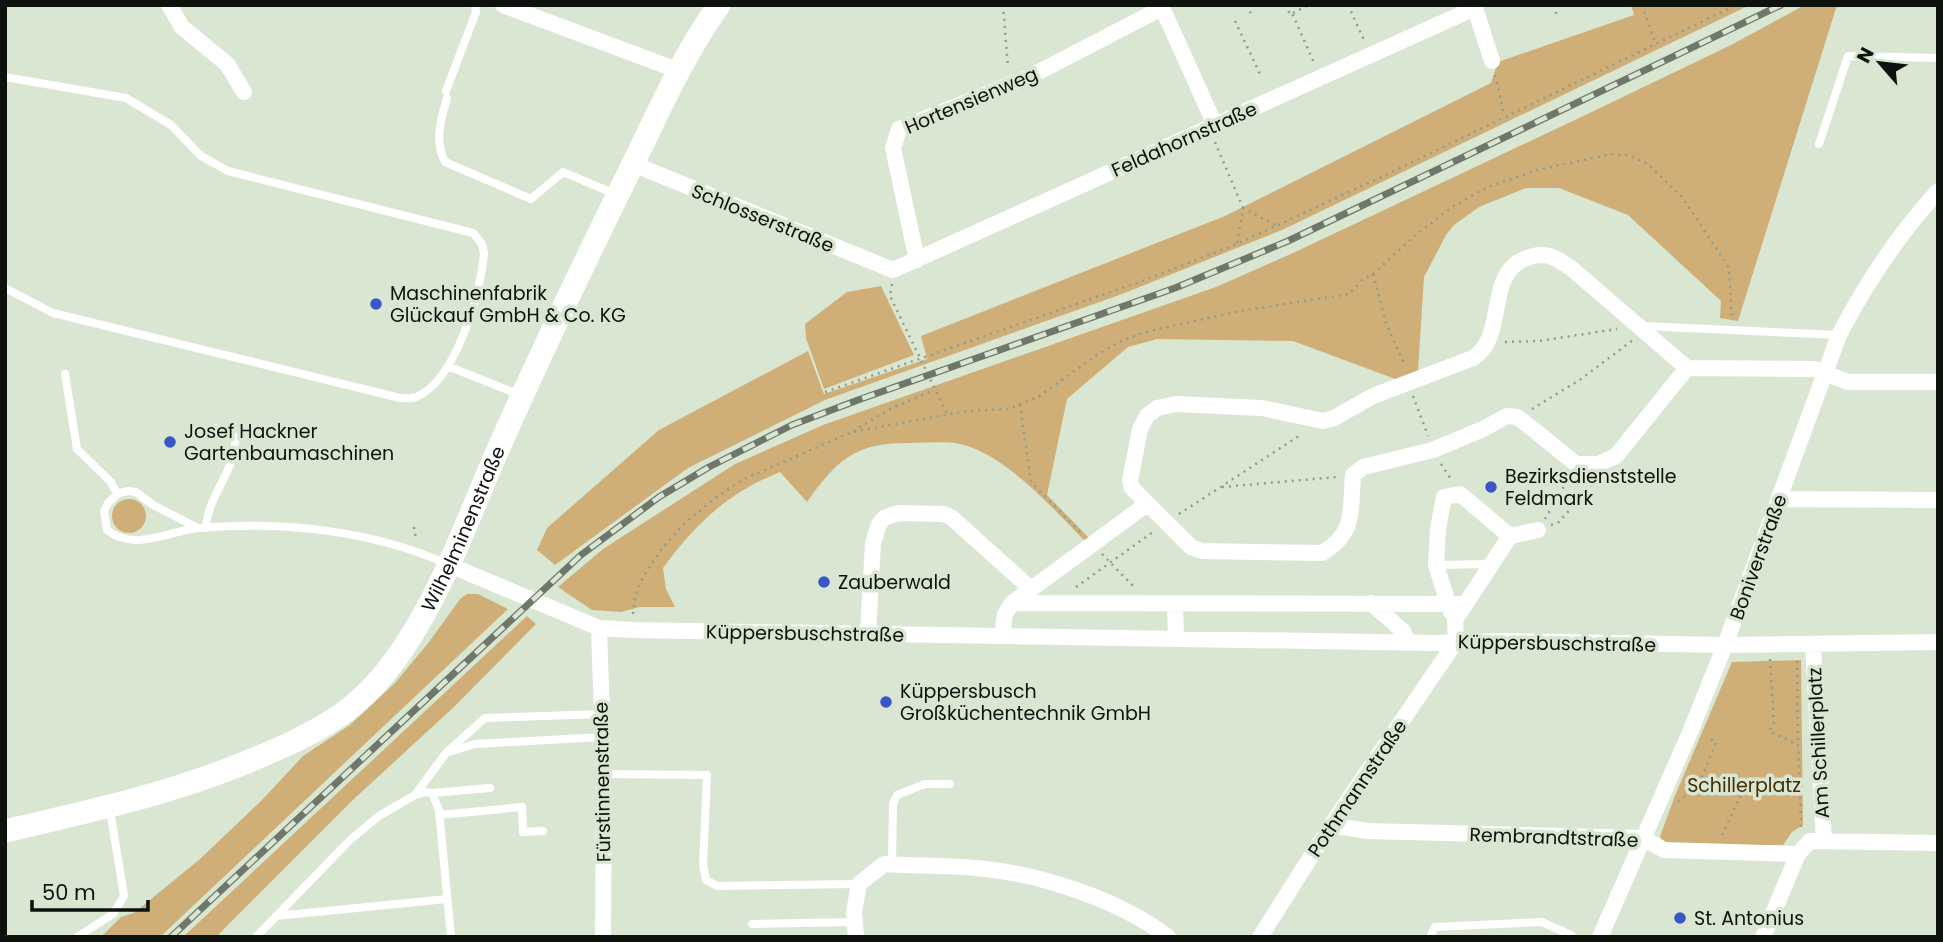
<svg xmlns="http://www.w3.org/2000/svg" width="1943" height="942" font-family="Poppins,sans-serif">
	<rect width="100%" height="100%" fill="#d9e6d2"/>
	<path fill="#cfaf77" d="M1631,5H1750L1282,230L1122,294L825,400L688,468L555,565L537,550L547,528L659,430L808,351L824,394L927,359L921,336L1225,216L1491,83L1498,62L1634,15Z
		M1805,5H1837L1738,321L1720,318L1721,301L1628,215L1559,188H1526L1479,207L1454,225L1446,235L1424,277L1418,371L1398,380L1293,341L1157,339L1128,347L1067,399L1047,495L1090,539L1086,542C1053,509 1007,455 960,444C946,441 927,443 912,443C857,442 838,458 807,502L780,472C728,493 696,523 663,568L666,589L675,607H640L621,612L592,610L558,587L603,549L735,464L823,425L1216,287L1293,253L1577,119L1731,45Z
		M881,286L914,355L824,389L806,338L805,324L847,292Z
		M112 516a17 17 0 1 1 34 0a17 17 0 1 1-34 0Z
		M467,594H478L508,609L160,937H101L121,917L134,913L200,859L261,801L303,756L350,725L395,683L429,642L460,599Z
		M527,616L536,624L455,706L355,798L216,937H183Z
		M1801,660L1803,825L1792,832L1783,845H1667L1660,837L1674,798L1732,662Z"/>
	<g fill="none" stroke-linecap="round" stroke-linejoin="round">
		<path stroke="#929c8d" stroke-width="2.5" stroke-dasharray="2 5" stroke-linecap="butt" d="M1003,5L1008,68
			M1247,5L1251,14
			M1285,5L1290,14L1292,13L1315,65
			M1348,5L1364,40
			M1554,5L1557,17
			M1642,5L1656,45
			M1293,13L1309,5
			M1235,21L1260,74
			M1495,75L1504,116
			M1215,142L1243,208
			M1237,243L1243,208L1277,226
			M1373,274L1386,323L1405,366
			M892,284L890,296L947,414
			M1505,342L1539,341L1617,329
			M825,392L1145,280L1237,244L1390,173L1736,5
			M1413,396L1428,436
			M1020,404L1031,482L1080,532
			M1532,409L1581,379L1633,340
			M853,431L892,408L934,390
			M1441,464L1451,479
			M1222,487L1337,477
			M1179,514L1302,434
			M1545,519L1570,476
			M1551,525L1559,522L1597,478
			M414,527L416,540
			M1102,554L1134,587
			M1076,587L1153,532
			M633,614L635,596L643,577L660,551L684,524L714,499L742,480L852,432L967,411L1008,409L1038,397L1098,354L1123,340L1149,331L1240,311L1349,294L1362,280L1373,274L1417,234L1452,207L1488,187L1537,170L1611,154L1629,155L1648,164L1683,198L1729,268L1732,320
			M1770,659L1774,722L1769,731L1798,745L1800,783
			M1797,661L1798,745
			M1699,785L1740,797
			M1678,802L1699,785L1716,742L1706,737
			M1722,835L1740,797L1765,784L1800,783L1801,828"/>
		<path stroke="#fff" stroke-width="8" d="M5,77L126,98L171,125L201,156L228,171L473,233L482,244L484,253C481,292 456,381 416,397C412,399 404,398 400,398L53,313L5,288
			M446,91L476,12L475,5
			M447,98C441,119 434,141 445,162L531,199L563,172L615,194
			M1819,144L1848,56L1938,58
			M1643,326L1839,335
			M450,367L520,395
			M65,374L77,449L111,482L117,494
			M198,528L153,505L136,492L128,491L119,493L108,503L104,511L107,530C134,552 168,531 199,528C282,521 371,530 447,564
			M206,528C207,496 237,470 235,437L215,428
			M1436,565L1490,564
			M448,751L485,718L601,714
			M604,774L707,775L703,865L706,880L717,886L859,884
			M432,793L490,788
			M415,795L426,792L432,793L439,810L451,937
			M439,815L522,807L523,832L543,831
			M892,864L893,804L897,795L925,784H950
			M276,916L447,899
			M752,924L855,922
			M77,937L113,914L124,896L110,810
			M256,937L350,840L379,816L415,795L446,753L475,744L602,737
			M1430,937L1435,927L1542,922L1571,935"/>
		<path stroke="#fff" stroke-width="16" d="M169,5L182,27L227,64L244,92
			M503,5L677,70
			M1161,5L1215,125
			M1474,5L1492,61
			M633,164L893,270L1475,8
			M917,260L893,148L899,129L1027,78L1162,8
			M1687,368L1616,456L1598,464H1576L1524,422L1517,417L1507,416L1483,429L1433,450L1363,467L1353,475C1350,511 1356,533 1322,553L1202,551L1191,547L1132,488L1130,481L1140,429L1147,416L1157,408L1176,404L1262,408L1323,421L1334,418L1373,396L1473,358C1508,336 1484,273 1527,258C1546,251 1555,257 1571,268L1687,368L1814,369L1848,382H1938
			M1779,499L1938,500
			M447,564L599,628L633,630L1433,643L1506,641L1725,645L1938,642
			M1012,603L1465,604
			M1371,603L1403,631L1408,643
			M1175,604L1176,639
			M1451,612L1436,565L1438,529L1444,497L1460,494L1510,536
			M599,628L604,774L603,937
			M868,633L873,543L879,524L884,518L898,513L943,514L951,517L1031,589
			M1002,636L1005,614L1012,603L1147,504
			M1813,645L1824,841
			M1331,825L1367,831L1643,838L1664,850L1798,854
			M856,937L854,912L859,884L884,864C914,866 945,865 976,868C1038,873 1118,899 1168,937
			M1260,937L1331,825L1444,659L1456,641L1455,620L1510,536L1538,530
			M1600,937L1691,730L1725,645L1839,335C1866,283 1898,235 1938,191
			M1763,937L1798,854L1810,841L1938,843"/>
		<path stroke="#fff" stroke-width="23" id="s1" d="M5,831C88,812 169,794 247,762C281,748 316,733 346,711C422,655 462,530 500,445C541,353 585,261 630,170C658,113 682,57 719,5"/>
		<defs>
			<path id="rail" d="M171,937L581,555L659,497L709,467L792,425L858,400L1175,288L1288,241L1781,5"/>
		</defs>
		<use href="#rail" stroke="#6f776a" stroke-width="7"/>
		<use href="#rail" stroke="#d9e6d2" stroke-width="4.5" stroke-dasharray="13" stroke-linecap="butt"/>
	</g>
	<g fill="#3955c7" stroke="#d9e6d2" stroke-width="2.5">
		<circle cx="376" cy="304" r="7"/>
		<circle cx="170" cy="442" r="7"/>
		<circle cx="1491" cy="487" r="7"/>
		<circle cx="824" cy="582" r="7"/>
		<circle cx="886" cy="702" r="7"/>
		<circle cx="1680" cy="918" r="7"/>
	</g>
	<g text-anchor="middle" stroke-width="7" stroke-linejoin="round" paint-order="stroke">
		<g font-size="19" fill="#0e120c" stroke="#d9e6d2">
			<text transform="translate(971 100) rotate(-23)" y="7">Hortensienweg</text>
			<text transform="translate(1184 139) rotate(-24)" y="7">Feldahornstraße</text>
			<text transform="translate(763 218) rotate(22)" y="7">Schlosserstraße</text>
			<text dy="7" stroke="none"><textPath href="#s1" startOffset="583">Wilhelminenstraße</textPath></text>
			<text transform="translate(1758 557) rotate(-70)" y="7">Boniverstraße</text>
			<text transform="translate(805 633) rotate(1)" y="7">Küppersbuschstraße</text>
			<text transform="translate(1557 643) rotate(1)" y="7">Küppersbuschstraße</text>
			<text transform="translate(1818 743) rotate(-93)" y="7">Am Schillerplatz</text>
			<text transform="translate(602 782) rotate(-91)" y="7">Fürstinnenstraße</text>
			<text transform="translate(1357 788) rotate(-56)" y="7">Pothmannstraße</text>
			<text transform="translate(1554 837) rotate(2)" y="7">Rembrandtstraße</text>
		</g>
		<g font-size="19" fill="#0e120c" stroke="#d9e6d2" text-anchor="start">
			<text x="390" y="300">Maschinenfabrik<tspan x="390" dy="22">Glückauf GmbH &amp; Co. KG</tspan></text>
			<text x="184" y="438">Josef Hackner<tspan x="184" dy="22">Gartenbaumaschinen</tspan></text>
			<text x="1505" y="483">Bezirksdienststelle<tspan x="1505" dy="22">Feldmark</tspan></text>
			<text x="838" y="589">Zauberwald</text>
			<text x="900" y="698">Küppersbusch<tspan x="900" dy="22">Großküchentechnik GmbH</tspan></text>
			<text x="1694" y="925">St. Antonius</text>
		</g>
		<g font-size="19" fill="#442d00" stroke="#d9e6d2">
			<text x="1744" y="792">Schillerplatz</text>
		</g>
	</g>
	<rect width="1943" height="942" fill="none" stroke="#0e120c" stroke-width="14"/>
	<g transform="translate(1880 63) rotate(298)" stroke="#d9e6d2" stroke-width="5" paint-order="stroke">
	<path d="M0-5L12 26L0 18L-12 26Z" fill="#0e120c"/>
	<text y="-10" font-size="19" font-weight="bold" text-anchor="middle" fill="#0e120c">N</text>
	</g>
	<path d="M32 900v10h116v-10" fill="none" stroke="#0e120c" stroke-width="3.5"/>
	<text x="42" y="900" font-size="21" fill="#0e120c" stroke="#d9e6d2" stroke-width="5" paint-order="stroke">50 m</text>
</svg>
